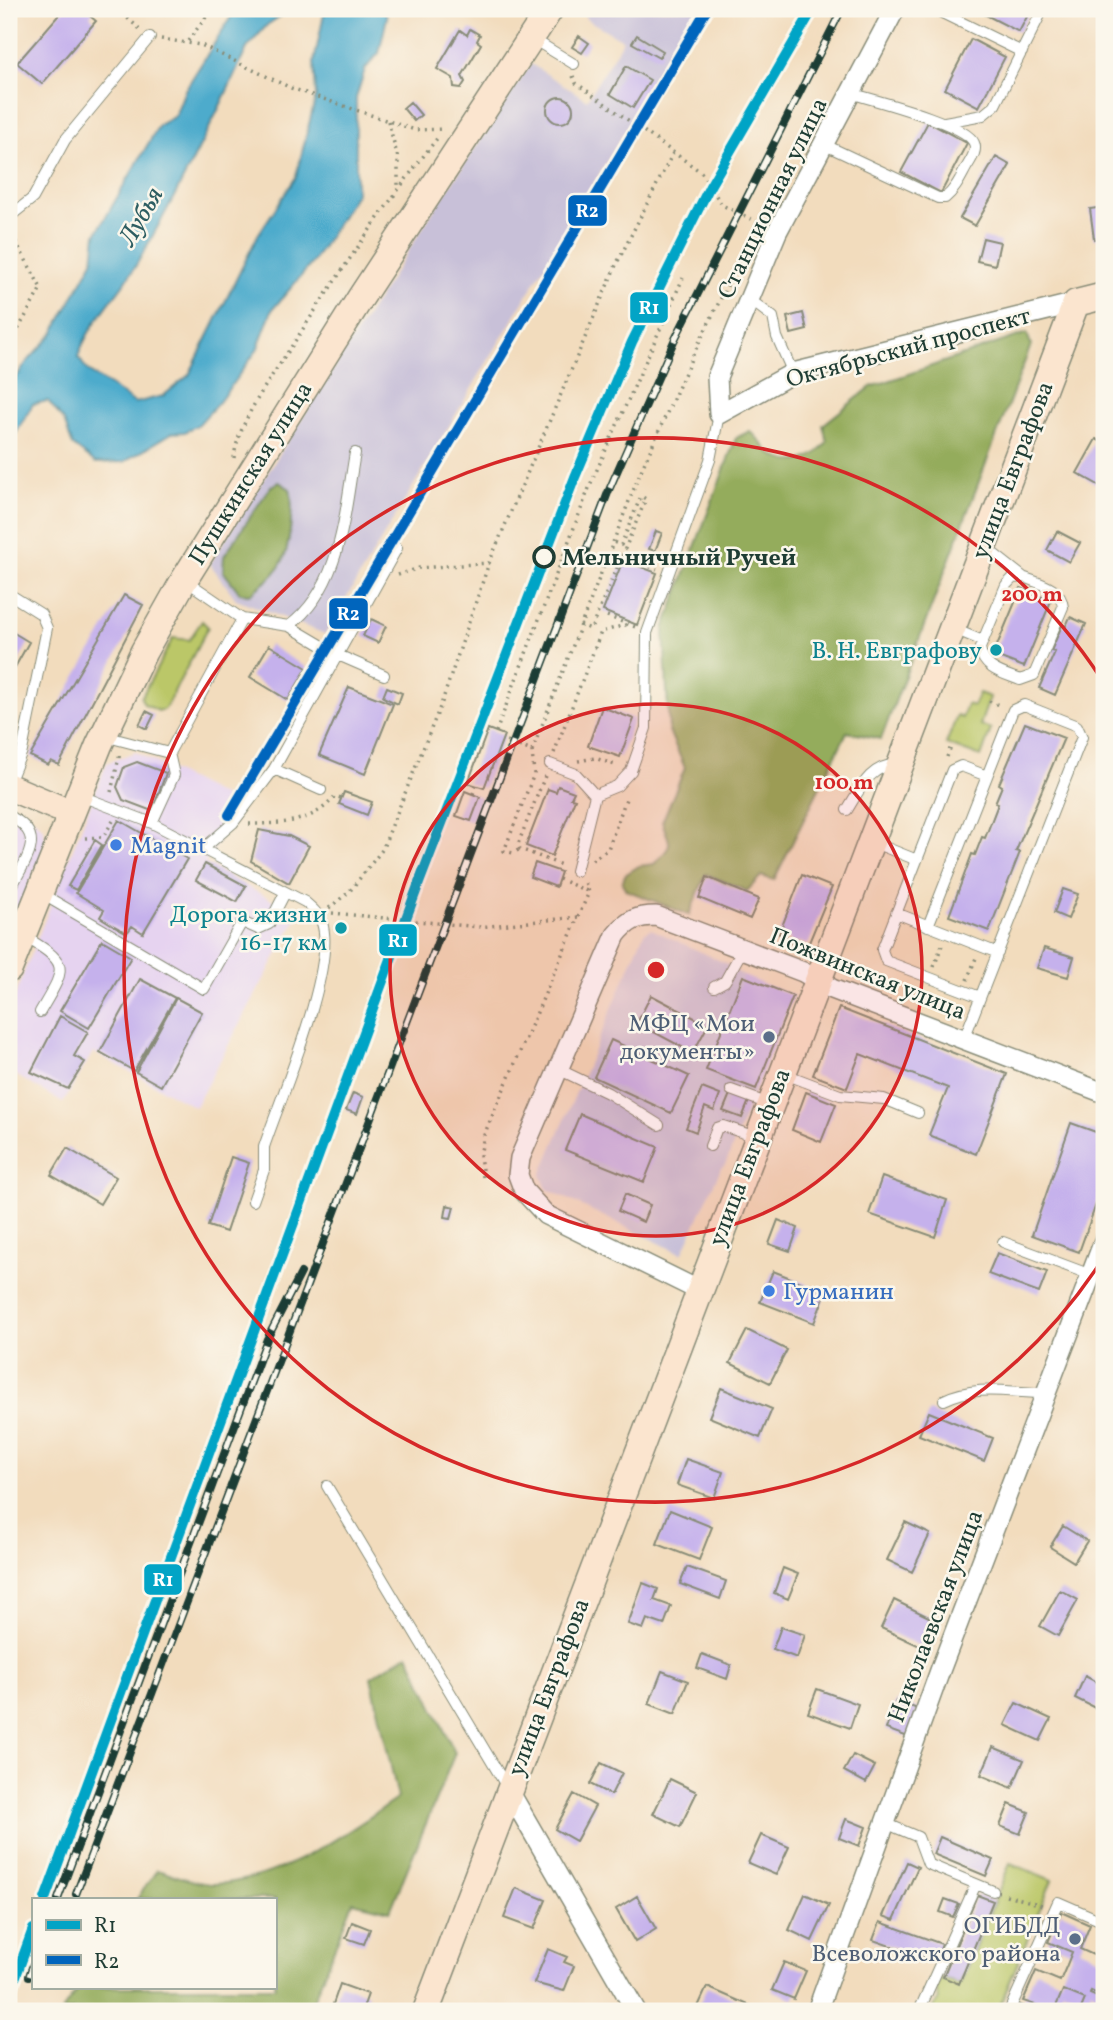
<svg xmlns="http://www.w3.org/2000/svg" width="1113" height="2020" font-family="Vollkorn,serif">
	<rect width="100%" height="100%" fill="#fbf7ec"/>
	<filter id="ink" filterUnits="userSpaceOnUse"><feTurbulence type="fractalNoise" baseFrequency=".0143" numOctaves="2"/><feDisplacementMap in="SourceGraphic" scale="14" xChannelSelector="R" yChannelSelector="G"/><feConvolveMatrix kernelMatrix="1 2 1 2 8 2 1 2 1" color-interpolation-filters="sRGB"/></filter>
	<filter id="wash" filterUnits="userSpaceOnUse"><feTurbulence type="fractalNoise" baseFrequency=".00686" numOctaves="4" result="noise"/><feDisplacementMap in="SourceGraphic" scale="28" xChannelSelector="R" yChannelSelector="G"/><feGaussianBlur stdDeviation="1.57" result="paint"/><feColorMatrix in="noise" values="0 0 0 0 0 0 0 0 0 0 0 0 0 0 0 0 0 1.4 0 .05"/><feComposite in="paint" operator="in"/></filter>
	<g filter="url(#wash)">
		<rect width="100%" height="100%" fill="#f2dcbd"/>
		<path fill="#e6d3f0" d="M135,752L240,805L205,864L299,914L195,1107L93,1052L63,1103L9,1071V1010L107,763Z
			M9,808L36,821L43,828L46,842L13,926L9,924Z"/>
		<path fill="#c8c0d8" d="M583,9H698L325,634L236,599L210,564L431,215L531,64L587,100L623,40L586,19Z
			M651,929L725,963L743,976L793,996L725,1165L721,1168L682,1254L547,1189L541,1175L644,933Z"/>
		<path fill="#bbc768" stroke="#6d824e" stroke-width="2" d="M202,621L208,627L165,709L158,711L144,704L141,698L173,638L189,640Z
			M979,693L990,697L980,725L991,729L981,757L946,744L957,716L962,718L967,704L973,706Z
			M1010,1863L1052,1880L998,2010L1000,2011H932L939,1999L936,1989L941,1978L960,1984Z"/>
		<path fill="#94ac5c" stroke="#5a7448" stroke-width="2" d="M1027,333L1031,345L881,739L847,732L774,880L761,876L747,891L706,874L689,915L626,890L622,883L625,875L639,866L654,864C674,844 671,846 662,822L685,768L669,731L664,629L736,438L750,431C759,438 765,450 773,455C794,468 815,459 827,442L823,425L871,387Z
			M279,482L290,489C294,504 290,548 282,562C275,576 263,584 250,594L240,593L223,571L224,556L271,486Z
			M408,1654L455,1753L390,1911L353,1902L309,2011H62L79,1987H275V1899H137L157,1870C174,1875 197,1884 214,1884C284,1880 343,1835 398,1798L371,1677Z"/>
		<path fill="#4dabcc" stroke="#367480" stroke-width="2" d="M236,9H282V15L267,25L247,48C213,123 176,196 135,267C117,297 88,324 78,357L88,371L135,403L163,396L189,375L258,235L296,177L316,96L314,62L325,9H385L387,17L379,53L365,69L356,98V194L313,262L272,310L257,350L219,402L199,424L185,432L172,433L124,462L96,463L73,446L64,421L48,401L33,404L9,445V389L26,363L53,334L93,261L96,234L159,125L175,116L185,90Z"/>
		<g id="blocks">
			<path fill="#c5b1ec" d="M64,9H90L94,11L90,16L96,21L42,84L17,63Z
				M987,9H1031L1019,32L984,14Z
				M470,29L480,35L477,41L481,44L462,76L465,82L461,88L454,87L453,78L437,69L460,30L467,35Z
				M637,35L663,51L659,58L632,43Z
				M579,36L589,43L582,53L572,47Z
				M971,39L1005,57L979,107L945,89Z
				M626,66L650,80L633,108L610,94Z
				M547 110a13 13 0 1 1 26 0a13 13 0 1 1-26 0Z
				M410,102L421,115L414,121L403,108Z
				M928,122L967,143L941,193L901,172Z
				M996,157L1010,165L975,226L960,218Z
				M1104,207V237L1094,239L1090,209Z
				M983,238L1000,242L995,265L977,261Z
				M803,313L807,330L791,334L787,317Z
				M1096,439L1104,443V488L1077,473Z
				M656,531L662,533L655,551L649,549Z
				M1057,531L1080,543L1069,562L1047,550Z
				M623,560L657,573L637,625L603,611Z
				M1021,588L1051,601L1024,667L993,655Z
				M124,595L143,605L59,765L51,761L48,765L30,756Z
				M1070,617L1086,624L1055,695L1039,688L1055,652L1051,651L1062,625L1066,626Z
				M371,619L386,626L378,643L363,636Z
				M9,630L29,642L9,678Z
				M269,645L307,668L288,700L250,677Z
				M349,687L393,704L365,774L319,755Z
				M387,687L402,693L398,704L383,697Z
				M602,707L634,719L620,757L588,746Z
				M146,711L154,715L147,729L139,725Z
				M1025,723L1064,738L1016,851L1020,852L989,931L949,916L972,854L975,855L982,837L985,838L998,804L995,803L1002,786L999,784Z
				M488,729L504,735L484,788L468,783Z
				M137,762L166,773L152,811L123,800L117,787L124,767Z
				M558,786L574,792L571,798L575,799L552,856L526,846L548,789L556,792Z
				M465,791L480,797L471,821L456,816Z
				M344,792L372,802L367,815L339,804Z
				M119,820L187,859L143,933L132,926L127,933L111,924L100,917L104,910L76,893Z
				M259,830L289,836L309,846L289,883L251,861Z
				M9,833L16,849L9,864Z
				M95,840L102,845L76,890L68,886Z
				M535,863L561,872L556,887L530,877Z
				M205,864L246,886L237,902L196,880Z
				M802,875L832,887L808,945L799,942L792,944L789,938L779,934Z
				M707,877L759,899L750,919L699,898Z
				M1063,889L1078,894L1068,919L1054,913Z
				M102,940L131,957L89,1028L60,1011Z
				M1044,948L1074,957L1068,977L1037,968Z
				M743,976L793,996L756,1089L706,1070Z
				M140,979L175,998L134,1071L100,1052Z
				M651,995L708,1025L693,1053L637,1023Z
				M176,998L202,1012L161,1086L136,1072Z
				M839,1008L1007,1074L976,1154L929,1135L948,1088L860,1054L847,1088L813,1075Z
				M60,1016L88,1032L74,1056L85,1062L68,1089L31,1072Z
				M611,1040L689,1076L671,1113L594,1077Z
				M702,1088L720,1095L714,1111L705,1107L696,1132L686,1128Z
				M806,1092L836,1104L821,1142L792,1130Z
				M353,1093L363,1097L357,1114L346,1110Z
				M730,1094L749,1101L742,1118L723,1111Z
				M580,1114L658,1147L644,1182L565,1150Z
				M1071,1123L1104,1135V1182L1079,1252L1032,1235Z
				M67,1148L116,1177L100,1204L51,1175Z
				M231,1157L249,1163L226,1232L208,1226Z
				M882,1177L947,1200L935,1237L869,1214Z
				M625,1194L650,1205L643,1222L618,1211Z
				M447,1205L454,1207L451,1218L445,1217Z
				M778,1220L798,1228L790,1251L769,1244Z
				M997,1253L1047,1272L1039,1293L988,1274Z
				M773,1271L826,1292L814,1323L760,1302Z
				M747,1330L787,1350L770,1383L730,1363Z
				M721,1388L772,1409L760,1438L709,1417Z
				M929,1412L993,1438L984,1461L919,1435Z
				M686,1459L723,1472L714,1498L677,1485Z
				M670,1510L712,1527L699,1560L657,1544Z
				M905,1522L930,1534L912,1572L887,1560Z
				M1063,1526L1087,1541L1074,1562L1050,1547Z
				M687,1567L726,1581L720,1599L680,1584Z
				M783,1568L798,1574L788,1599L774,1593Z
				M643,1583L658,1589L654,1600L671,1606L664,1625L647,1619L643,1629L628,1624Z
				M1060,1590L1078,1600L1058,1636L1040,1626Z
				M894,1600L937,1621L924,1648L881,1628Z
				M781,1627L805,1635L797,1658L773,1649Z
				M702,1654L731,1665L727,1679L697,1668Z
				M662,1671L688,1681L675,1714L649,1704Z
				M1085,1676L1104,1686L1097,1709L1075,1698Z
				M817,1689L858,1704L850,1728L808,1713Z
				M896,1701L918,1709L908,1737L886,1729Z
				M1016,1703L1051,1719L1040,1741L1005,1725Z
				M993,1747L1024,1760L1012,1788L981,1775Z
				M853,1755L875,1766L866,1783L844,1771Z
				M601,1763L622,1773L611,1795L590,1784Z
				M670,1779L697,1792L680,1827L653,1814Z
				M574,1794L595,1806L576,1841L555,1829Z
				M1009,1804L1029,1812L1020,1834L1000,1826Z
				M846,1819L866,1827L859,1846L839,1838Z
				M761,1835L789,1847L776,1875L748,1863Z
				M940,1837L993,1860L986,1876L933,1854Z
				M907,1862L918,1867L894,1920L883,1916Z
				M516,1888L546,1900L534,1929L504,1918Z
				M805,1894L829,1905L812,1941L789,1930Z
				M977,1895L993,1901L959,1984L943,1977Z
				M637,1896L656,1929L635,1942L616,1909Z
				M945,1899L959,1904L953,1917L940,1912Z
				M1061,1912L1090,1925L1080,1949L1102,1959L1104,1954V1966L1101,1967L1104,1969V1997L1091,1991L1090,1994L1104,2000V2011H1080L1085,1999L1063,1990L1054,2011L1023,2001L1036,1971L1060,1981L1066,1967L1072,1952L1048,1942Z
				M352,1922L370,1929L364,1944L346,1938Z
				M880,1922L942,1944L936,1962L873,1940Z
				M548,1949L567,1957L564,1962L574,1966L564,1991L534,1983Z
				M784,1962L806,1971L794,1999L772,1990Z
				M340,1984L368,1994L362,2011H345L332,2007Z
				M707,1987L753,2007L751,2011H696Z"/>
		</g>
	</g>
	<g filter="url(#ink)">
		<use href="#blocks" fill-opacity="0" stroke="#888c78" stroke-width="2"/>
		<g fill="none" stroke-linecap="round" stroke-linejoin="round">
			<defs>
				<path id="lane" d="M934,9L1022,52
					M533,39L574,64
					M945,122L983,115L995,105L1043,9
					M823,144L938,198H945C955,190 960,179 966,168C970,161 978,151 974,143C966,123 873,100 850,93
					M9,217L33,198L65,140L150,37
					M749,299L773,317L777,337L793,373
					M985,547L1023,577
					M1023,577C1040,584 1061,587 1063,607L1034,675L1020,680C1002,673 983,669 980,648L1006,585L1013,578Z
					M242,619L289,626C342,586 344,514 355,453
					M289,626L338,655L384,675
					M954,629L983,641
					M104,736L169,753L174,775L152,823
					M169,753L242,619L185,580
					M550,764L576,774L595,795L576,871
					M274,769L397,548
					M9,783L22,751L47,628L41,614L14,597
					M595,795L617,786L631,771L646,728L647,633L710,460L719,414
					M81,796L152,823L305,902C312,908 319,914 322,923C337,967 280,1099 264,1147V1170L253,1201
					M847,810C859,791 871,763 897,765
					M9,816C50,836 24,860 9,892
					M872,842L917,860
					M203,849L233,823L274,769L321,790
					M42,894L204,989L242,922L258,929L269,924L285,893
					M9,912L27,921
					M896,913L998,953
					M928,926L1013,710L1024,705L1077,726L1082,737L964,1039
					M22,935C71,964 67,966 40,1012
					M714,987L725,981L743,949
					M980,997L886,961L882,950L952,770L961,766L987,776
					M558,1069L608,1093L659,1125
					M785,1074L840,1095L884,1099L918,1113
					M731,1090L769,1104
					M710,1146L717,1128L723,1126L756,1137
					M1003,1242L1091,1275
					M944,1400C977,1384 1010,1393 1046,1393
					M327,1486L508,1789
					M885,1823L918,1837L928,1864L993,1891
					M919,2011L976,1884
					M1022,2011L1011,2007L1058,1902L1104,1922"/>
				<path id="street" d="M895,9L777,232L717,377L719,414L793,373L1076,303
					M698,1290L546,1215L524,1191L518,1175L520,1158L616,935C628,920 637,916 656,916L803,972L832,989L1104,1093
					M509,1791L636,2011
					M817,2011L941,1668L1104,1241"/>
				<path id="secondary" d="M9,787L70,813
					M9,969L99,745L144,651L184,580L361,297L550,9
					M426,2011L1076,303L1104,296"/>
			</defs>
			<use href="#lane" stroke="#888c78" stroke-width="12"/>
			<use href="#street" stroke="#888c78" stroke-width="22"/>
			<use href="#secondary" stroke="#888c78" stroke-width="29"/>
			<path stroke="#888c78" stroke-width="3.5" stroke-dasharray="2 5" stroke-linecap="butt" d="M117,9L141,30
				M161,39L201,45L291,88L415,130L444,129
				M188,41L212,9
				M573,76L576,83L701,172L722,205L762,224
				M388,121L398,158V187
				M9,229L41,288L9,346
				M234,458C238,420 274,374 295,341C341,271 387,202 439,136
				M630,559L657,569
				M398,575L419,568L489,563
				M607,616L638,628
				M580,625L591,629L646,499L641,496L621,545L613,542
				M989,701L1001,706
				M496,732L591,483L683,278
				M506,741L532,751L534,774L504,851L513,853L520,849
				M532,751L640,473L692,357L754,231
				M554,753L601,632L629,624
				M947,757L951,746
				M578,761L595,758L618,766
				M545,776L518,844L520,849L564,866
				M111,792L120,753
				M473,794L476,785
				M249,824C282,824 314,823 335,796L341,798
				M85,838L103,837L113,821
				M592,860L608,849L627,796
				M559,879L587,891
				M329,908L349,892L382,850L442,702L489,563L616,265L674,151
				M332,913L479,927L578,917
				M934,967L942,945
				M967,980L976,958
				M483,1177L480,1156L484,1135L589,892L584,880
				M1006,1895L1042,1905"/>
			<use href="#lane" stroke="#fff" stroke-width="10"/>
			<use href="#street" stroke="#fff" stroke-width="19"/>
			<use href="#secondary" stroke="#fbe5cf" stroke-width="26"/>
			<defs>
				<path id="rail" d="M229,815L707,9
					M76,1894L609,490L674,341L842,9
					M58,1899L267,1339L301,1273
					M29,1976L33,1964"/>
			</defs>
			<use href="#rail" stroke="#1f3d34" stroke-width="8"/>
			<use href="#rail" stroke="#fbf7ec" stroke-width="5" stroke-dasharray="16" stroke-linecap="butt"/>
			<defs>
				<path id="rail-1" d="M45,1899L419,883L575,477L632,342L710,186L813,9
					M9,1995L33,1929"/>
				<path id="rail-2" d="M229,815L707,9"/>
			</defs>
			<use href="#rail-1" stroke="#fbf7ec" stroke-width="16"/>
			<use href="#rail-2" stroke="#fbf7ec" stroke-width="16"/>
			<use href="#rail-1" stroke="#02a4c6" stroke-width="10"/>
			<use href="#rail-2" stroke="#0065bd" stroke-width="10"/>
		</g>
	</g>
	<circle cx="656" cy="970" r="266" fill="#d62828" fill-opacity=".12"/>
	<g fill="none" stroke="#d62828" stroke-width="3.5">
		<circle cx="656" cy="970" r="266"/>
		<path d="M1102 1260A532 532 0 1 1 1102 680"/>
	</g>
	<circle fill="#fbf7ec" stroke="#1f3d34" stroke-width="3.5" cx="544" cy="557" r="10"/>
	<g fill="#0f9aa8" stroke="#fbf7ec" stroke-width="2.5">
		<circle cx="996" cy="650" r="7"/>
		<circle cx="341" cy="928" r="7"/>
	</g>
	<g fill="#3f7fe0" stroke="#fbf7ec" stroke-width="2.5">
		<circle cx="116" cy="845" r="7"/>
		<circle cx="769" cy="1291" r="7"/>
	</g>
	<g fill="#5c6f8a" stroke="#fbf7ec" stroke-width="2.5">
		<circle cx="769" cy="1037" r="7"/>
		<circle cx="1075" cy="1939" r="7"/>
	</g>
	<g text-anchor="middle" stroke-width="5" stroke-linejoin="round" paint-order="stroke">
		<g font-size="24" fill="#1f3d34" stroke="#fbf7ec">
			<text transform="translate(772 198) rotate(-64)" y="8">Станционная улица</text>
			<text transform="translate(908 347) rotate(-15)" y="8">Октябрьский проспект</text>
			<text transform="translate(1012 470) rotate(-69)" y="8">улица Евграфова</text>
			<text transform="translate(250 473) rotate(-58)" y="8">Пушкинская улица</text>
			<text transform="translate(868 973) rotate(22)" y="8">Пожвинская улица</text>
			<text transform="translate(749 1157) rotate(-69)" y="8">улица Евграфова</text>
			<text transform="translate(935 1616) rotate(-69)" y="8">Николаевская улица</text>
			<text transform="translate(548 1687) rotate(-69)" y="8">улица Евграфова</text>
		</g>
		<g font-size="24" font-weight="bold" fill="#1f3d34" stroke="#fbf7ec" text-anchor="start">
			<text x="562" y="565">Мельничный Ручей</text>
		</g>
		<g font-size="24" fill="#0d838f" stroke="#fbf7ec" text-anchor="end">
			<text x="982" y="658">В. Н. Евграфову</text>
			<text x="327" y="922">Дорога жизни<tspan x="327" dy="28">16-17 км</tspan></text>
		</g>
		<g font-size="24" fill="#366cbe" stroke="#fbf7ec" text-anchor="start">
			<text x="130" y="853">Magnit</text>
			<text x="783" y="1299">Гурманин</text>
		</g>
		<g font-size="24" fill="#4e5e75" stroke="#fbf7ec" text-anchor="end">
			<text x="755" y="1031">МФЦ «Мои<tspan x="755" dy="28">документы»</tspan></text>
			<text x="1061" y="1933">ОГИБДД<tspan x="1061" dy="28">Всеволожского района</tspan></text>
		</g>
		<g font-size="26" font-style="italic" fill="#2d5e62" stroke="#fbf7ec">
			<text transform="translate(140 216) rotate(-60)" y="9">Лубья</text>
		</g>
	</g>
	<circle cx="656" cy="970" r="10" fill="#d62828" stroke="#fbf7ec" stroke-width="3.5"/>
	<g font-size="21" text-anchor="middle" font-weight="bold" fill="#d62828" stroke="#fbf7ec" stroke-width="5" stroke-linejoin="round" paint-order="stroke">
		<text x="1032" y="601">200 m</text>
		<text x="844" y="789">100 m</text>
	</g>
	<g stroke="#fbf7ec" stroke-width="2.5">
		<rect x="567" y="194" width="41" height="33" rx="7" fill="#0065bd"/>
		<rect x="629" y="291" width="40" height="33" rx="7" fill="#02a4c6"/>
		<rect x="328" y="597" width="41" height="33" rx="7" fill="#0065bd"/>
		<rect x="378" y="923" width="40" height="34" rx="7" fill="#02a4c6"/>
		<rect x="143" y="1563" width="40" height="33" rx="7" fill="#02a4c6"/>
	</g>
	<g font-size="19" text-anchor="middle" font-weight="bold" fill="#fff">
		<text x="587" y="217">R2</text>
		<text x="649" y="314">R1</text>
		<text x="348" y="620">R2</text>
		<text x="398" y="947">R1</text>
		<text x="163" y="1586">R1</text>
	</g>
	<rect width="1113" height="2020" fill="none" stroke="#fbf7ec" stroke-width="35"/>
	<rect x="32" y="1898" width="245" height="91" fill="#fbf7ec" stroke="#a3ada2" stroke-width="2"/>
	<rect x="46" y="1920" width="35" height="10" fill="#02a4c6" stroke="#a3ada2" stroke-width="2"/>
	<text x="94" y="1932" font-size="21" fill="#1f3d34">R1</text>
	<rect x="46" y="1955" width="35" height="10" fill="#0065bd" stroke="#a3ada2" stroke-width="2"/>
	<text x="94" y="1968" font-size="21" fill="#1f3d34">R2</text>
</svg>
